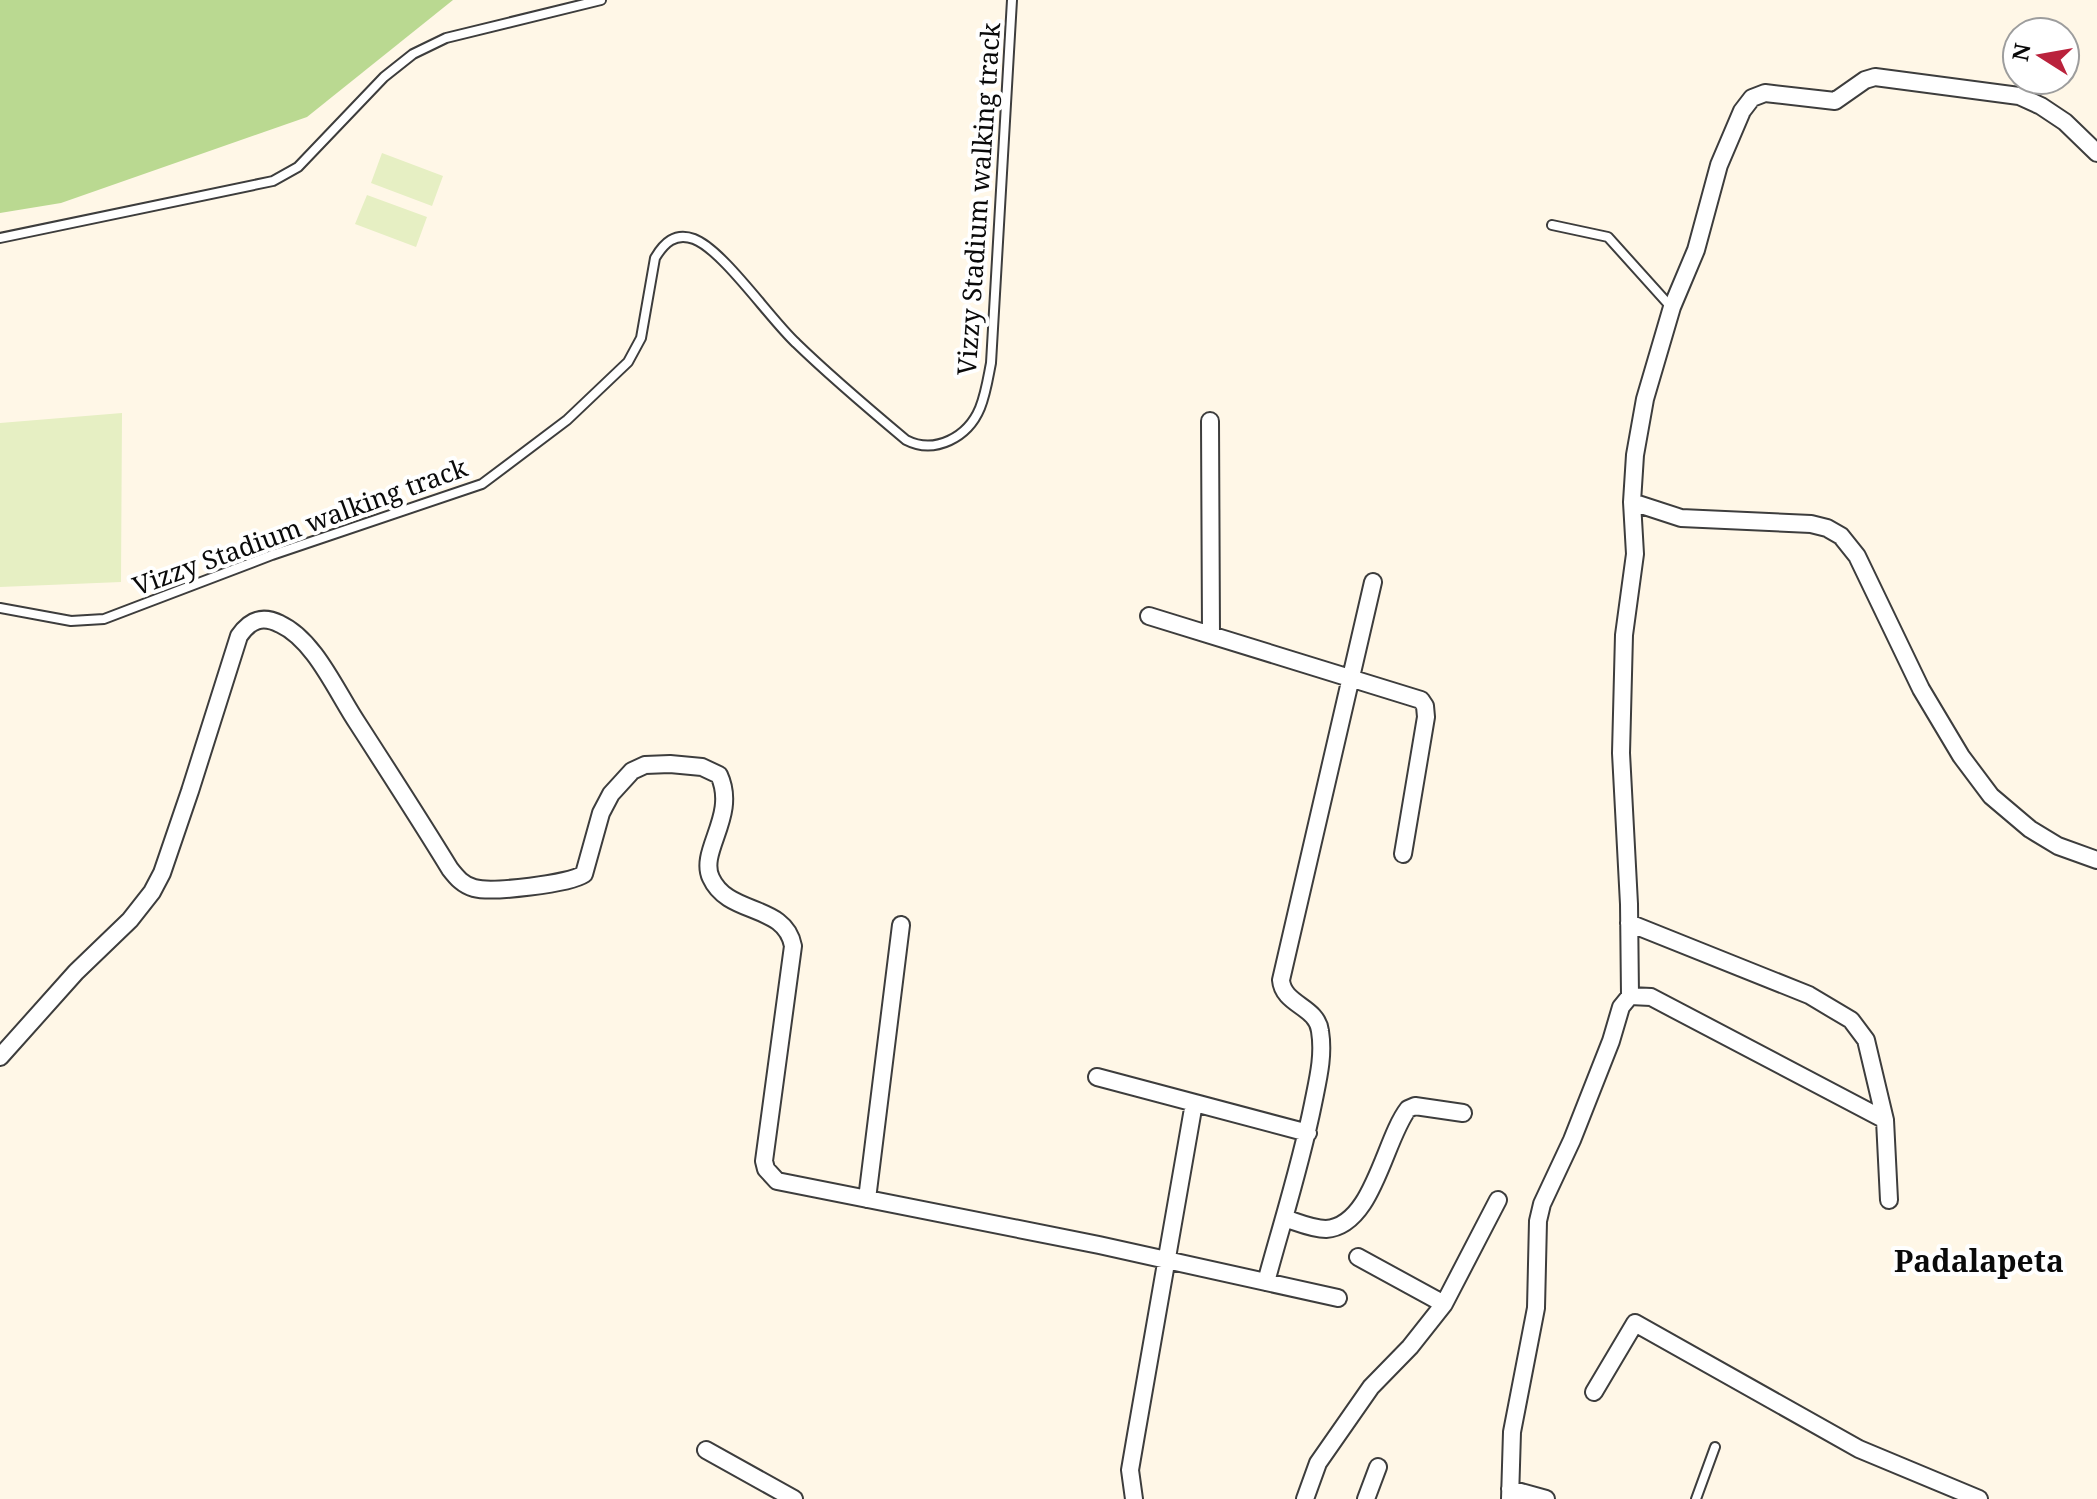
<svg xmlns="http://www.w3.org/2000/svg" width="2097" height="1499" font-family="'Noto Serif',serif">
	<rect width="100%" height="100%" fill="#fff7e7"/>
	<path fill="#bad991" d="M0,0H453L307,117L61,203L0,213Z"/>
	<path fill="#e6efc3" d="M382,153L443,176L432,206L371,183Z
		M367,195L427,217L416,247L355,224Z
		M122,413L121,582L0,587V423Z"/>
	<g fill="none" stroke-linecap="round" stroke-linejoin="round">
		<defs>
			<path id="lane" d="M1552,225L1608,237L1671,307
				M0,238L273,181L298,167L384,77L413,54L446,38L601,0
				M0,608L71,621L104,619L272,555L482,484L567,420L628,362L641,338L655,258C664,243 675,232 694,239C723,250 770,319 796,343C831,377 869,409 906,440C935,455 968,437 980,408C986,393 988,378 991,363L1012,0
				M1696,1499L1715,1447"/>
			<path id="street" d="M1210,421L1211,634
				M1632,502L1681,518L1811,524L1827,528L1841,536L1857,556L1921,689L1961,756L1991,796L2030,829L2058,846L2097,860
				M1149,616L1421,700L1425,706L1426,717L1403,854
				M1629,923L1809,995L1851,1020L1866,1040L1885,1120L1889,1200
				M1630,996L1629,904L1621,753L1624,635L1635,554L1632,502L1635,455L1645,399L1672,307L1696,250L1719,165L1742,111L1752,98L1765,93L1835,101L1865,80L1875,77L2019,96L2041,106L2065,122L2097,153
				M0,1057L76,972L130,920L152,892L162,873L190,791L239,636C250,620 262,615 280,624C315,640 337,693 358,724C389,772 420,820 450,869C457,878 463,885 474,888C492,893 569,884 584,874L601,813L611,794L632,771L645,765L670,764L702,767L719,775C738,816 698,851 711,878C728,916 785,903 793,946L764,1161L766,1169L777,1181L1099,1245L1338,1298
				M1097,1077L1308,1133
				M867,1199L901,925
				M1284,1218C1297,1222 1312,1229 1326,1229C1373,1226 1384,1140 1408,1109L1415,1106L1463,1113
				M1358,1257L1444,1304
				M1266,1282C1282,1223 1301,1164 1313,1104C1318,1079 1324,1056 1320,1031C1317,1006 1283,1005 1281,980L1373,582
				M1594,1392L1635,1323L1859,1449L1979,1499
				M706,1450L794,1499
				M1510,1489L1546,1499
				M1134,1499L1130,1470L1136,1435L1194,1103
				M1305,1499L1318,1463L1371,1387L1410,1347L1444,1304L1498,1200
				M1366,1499L1378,1467
				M1510,1499L1512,1432L1536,1308L1538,1221L1542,1204L1572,1140L1611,1041L1621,1007L1630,996L1651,997L1885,1120"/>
		</defs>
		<use href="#lane" stroke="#3d3d3d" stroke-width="12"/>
		<use href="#street" stroke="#3d3d3d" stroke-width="20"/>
		<use href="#lane" stroke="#fff" stroke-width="8"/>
		<use href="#street" stroke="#fff" stroke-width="16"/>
	</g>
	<g text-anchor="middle" stroke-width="8" stroke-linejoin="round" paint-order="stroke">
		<g font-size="26" fill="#0a0a0a" stroke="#fff">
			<text transform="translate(979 199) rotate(-86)" y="9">Vizzy Stadium walking track</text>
			<text transform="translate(300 527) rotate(-20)" y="9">Vizzy Stadium walking track</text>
		</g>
		<g font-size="30" font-weight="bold" fill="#0a0a0a" stroke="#fff">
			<text x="1979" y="1272">Padalapeta</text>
		</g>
	</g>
	<g transform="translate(2041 56) rotate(281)"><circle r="38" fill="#ffffff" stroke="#9d9d9d" stroke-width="2"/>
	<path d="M0-6L14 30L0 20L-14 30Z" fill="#ba223c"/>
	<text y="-12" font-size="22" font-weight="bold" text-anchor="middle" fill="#0a0a0a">N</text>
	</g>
</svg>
